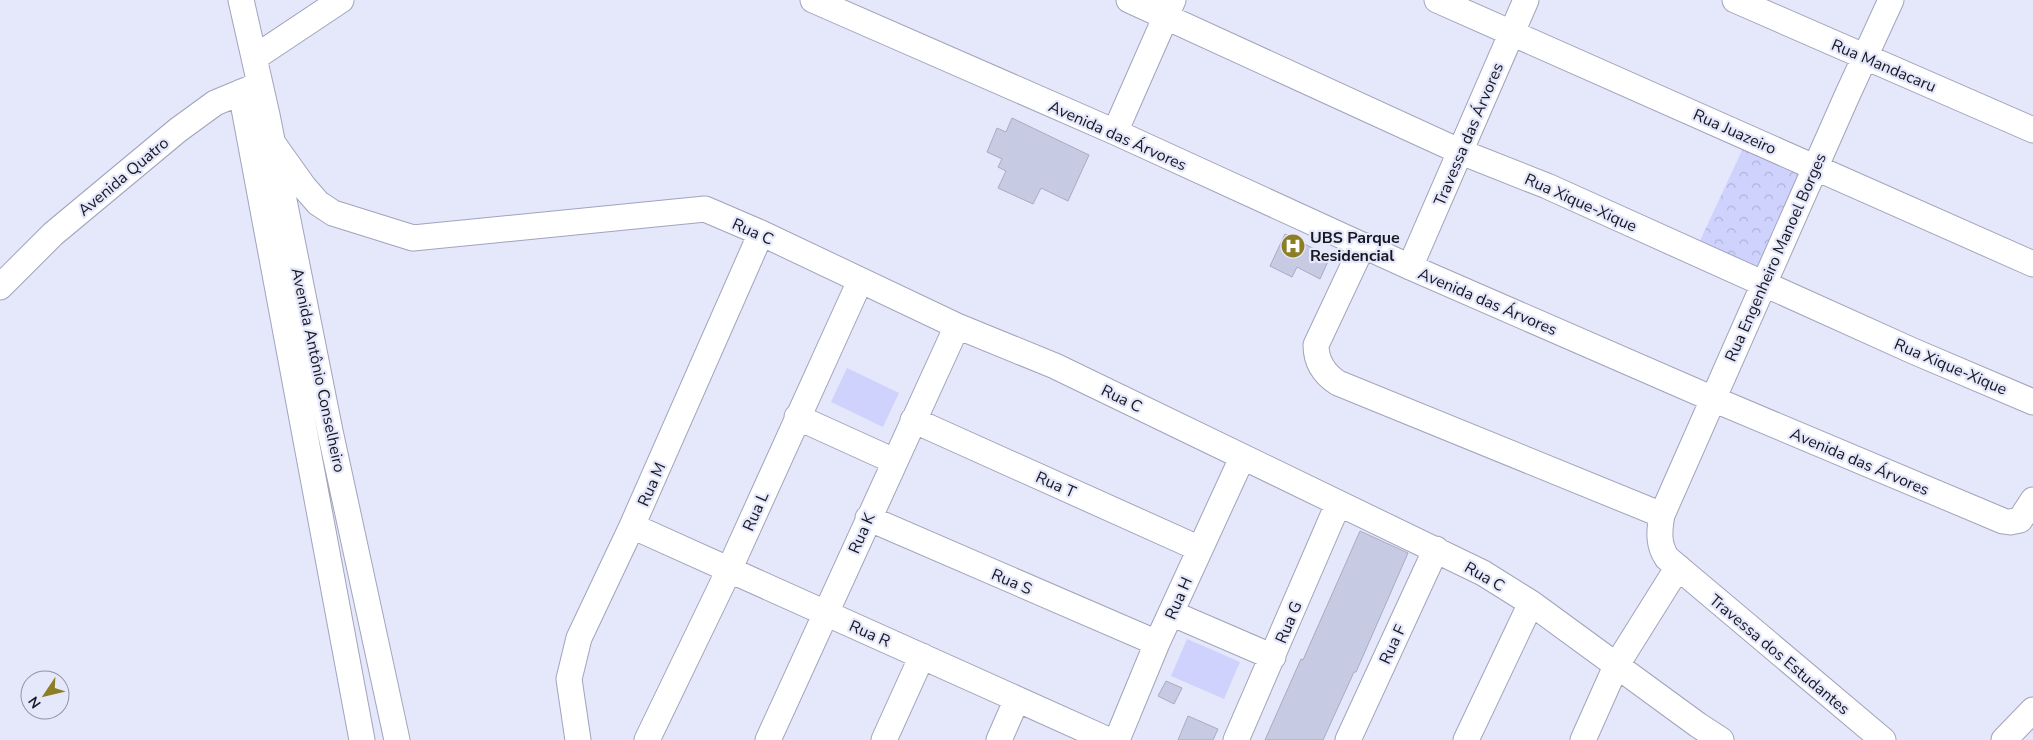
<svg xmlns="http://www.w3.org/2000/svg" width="2033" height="740" font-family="'Nunito Sans',sans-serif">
	<defs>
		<pattern id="park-crowns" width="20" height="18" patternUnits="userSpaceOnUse" patternTransform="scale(1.25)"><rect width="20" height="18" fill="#ced2fd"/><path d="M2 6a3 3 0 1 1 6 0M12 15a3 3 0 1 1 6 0" fill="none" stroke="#b0b4d9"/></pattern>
	</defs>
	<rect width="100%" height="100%" fill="#e5e7fb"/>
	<path fill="#ced2fd" d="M847,368L899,393L883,427L831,402Z
		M1187,639L1240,662L1224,699L1171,676Z"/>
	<path fill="url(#park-crowns)" d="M1746,142L1807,171L1760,274L1698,245Z"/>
	<path fill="#c7cae3" stroke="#a8abc2" d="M1012,118L1089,155L1068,201L1041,188L1033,204L998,188L1006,171L998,167L1002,159L987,152L997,128L1006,132Z
		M1285,234L1330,257L1320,279L1297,267L1292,277L1270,266Z
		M1360,531L1408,553L1356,672H1354L1323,740H1265L1301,659L1303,660Z
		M1166,681L1182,688L1174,704L1158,696Z
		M1188,716L1218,729L1213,740H1178Z"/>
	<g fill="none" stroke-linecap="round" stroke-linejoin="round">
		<defs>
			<path id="minor" d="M241,0L267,115L330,431L397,740
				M813,0L1115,132L1410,267L1713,399L2003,521L2010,522L2020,520L2033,500
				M1129,0L1461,152L1547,186L1913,351L2033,402
				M1437,0L2033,264
				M1735,0L2033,130
				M254,58L341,0
				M241,92L362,740
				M1115,132L1173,0
				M272,142L304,187L318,203L333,213L413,238L705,209L761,233L957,326L1055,366L1483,573L1531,603L1698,725L1721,740
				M1363,245L1316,345C1316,362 1324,374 1338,383L1662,515
				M1410,267L1526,0
				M0,287L53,234L178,130L215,103L256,86
				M797,417L894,461
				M913,420L1200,549
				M868,518L1157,643
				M632,526L1108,740
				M1171,613L1273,657
				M578,740L569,679L579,638L632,526L761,233
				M647,740L729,570L860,281
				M768,740L957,326
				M884,740L922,656
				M999,740L1017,699
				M1117,740L1157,643L1242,458
				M1236,740L1338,504
				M1348,740L1436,549
				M1466,740L1531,603
				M1583,740L1616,666L1678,567
				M1883,740L1667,558C1658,545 1659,531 1662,515L1846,98L1891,0
				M2004,740L2033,710"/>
		</defs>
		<use href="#minor" stroke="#a1a4bb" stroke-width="27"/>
		<use href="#minor" stroke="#fff" stroke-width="25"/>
	</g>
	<defs>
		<symbol id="hospital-disc" viewBox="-11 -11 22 22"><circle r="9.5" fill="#8b7e25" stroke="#e5e7fb"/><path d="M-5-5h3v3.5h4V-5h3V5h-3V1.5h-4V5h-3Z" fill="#fff"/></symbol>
	</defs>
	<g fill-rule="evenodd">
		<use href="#hospital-disc" x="1279" y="232" width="28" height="28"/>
	</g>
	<g text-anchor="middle" stroke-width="4.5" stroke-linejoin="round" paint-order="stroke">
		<g font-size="16" fill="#171821" stroke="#e5e7fb">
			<text transform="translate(1884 65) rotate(23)" y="6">Rua Mandacaru</text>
			<text transform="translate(1735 131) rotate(24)" y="6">Rua Juazeiro</text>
			<text transform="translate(1468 134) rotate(-67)" y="6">Travessa das Árvores</text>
			<text transform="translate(1118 135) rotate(24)" y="6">Avenida das Árvores</text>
			<text transform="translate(123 176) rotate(-40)" y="6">Avenida Quatro</text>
			<text transform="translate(1581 202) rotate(24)" y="6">Rua Xique-Xique</text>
			<text transform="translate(753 231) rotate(24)" y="6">Rua C</text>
			<text transform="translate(1775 257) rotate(-66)" y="6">Rua Engenheiro Manoel Borges</text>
			<text transform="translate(1488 301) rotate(23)" y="6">Avenida das Árvores</text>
			<text transform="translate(1951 366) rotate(23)" y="6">Rua Xique-Xique</text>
			<text transform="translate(319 370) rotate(78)" y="6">Avenida Antônio Conselheiro</text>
			<text transform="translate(1122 398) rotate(26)" y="6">Rua C</text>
			<text transform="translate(1860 461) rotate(23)" y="6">Avenida das Árvores</text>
			<text transform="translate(651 484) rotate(-66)" y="6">Rua M</text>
			<text transform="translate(1056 484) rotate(24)" y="6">Rua T</text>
			<text transform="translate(755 511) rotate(-66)" y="6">Rua L</text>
			<text transform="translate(861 533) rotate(-66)" y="6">Rua K</text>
			<text transform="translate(1485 576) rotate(30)" y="6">Rua C</text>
			<text transform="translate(1012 581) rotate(23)" y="6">Rua S</text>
			<text transform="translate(1178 598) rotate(-66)" y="6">Rua H</text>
			<text transform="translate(1288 622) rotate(-67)" y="6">Rua G</text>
			<text transform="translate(870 633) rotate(24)" y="6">Rua R</text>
			<text transform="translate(1392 644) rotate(-65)" y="6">Rua F</text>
			<text transform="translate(1780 654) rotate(40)" y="6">Travessa dos Estudantes</text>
		</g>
		<g font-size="16" font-weight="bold" fill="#171821" stroke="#e5e7fb" text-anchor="start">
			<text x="1310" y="243">UBS Parque<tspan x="1310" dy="18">Residencial</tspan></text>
		</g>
	</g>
	<g transform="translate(45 695) rotate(235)"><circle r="24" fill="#e5e7fb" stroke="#9394a4"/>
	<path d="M0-4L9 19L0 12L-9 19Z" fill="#8b7e25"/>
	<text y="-8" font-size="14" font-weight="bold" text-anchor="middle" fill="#171821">N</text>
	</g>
</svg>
